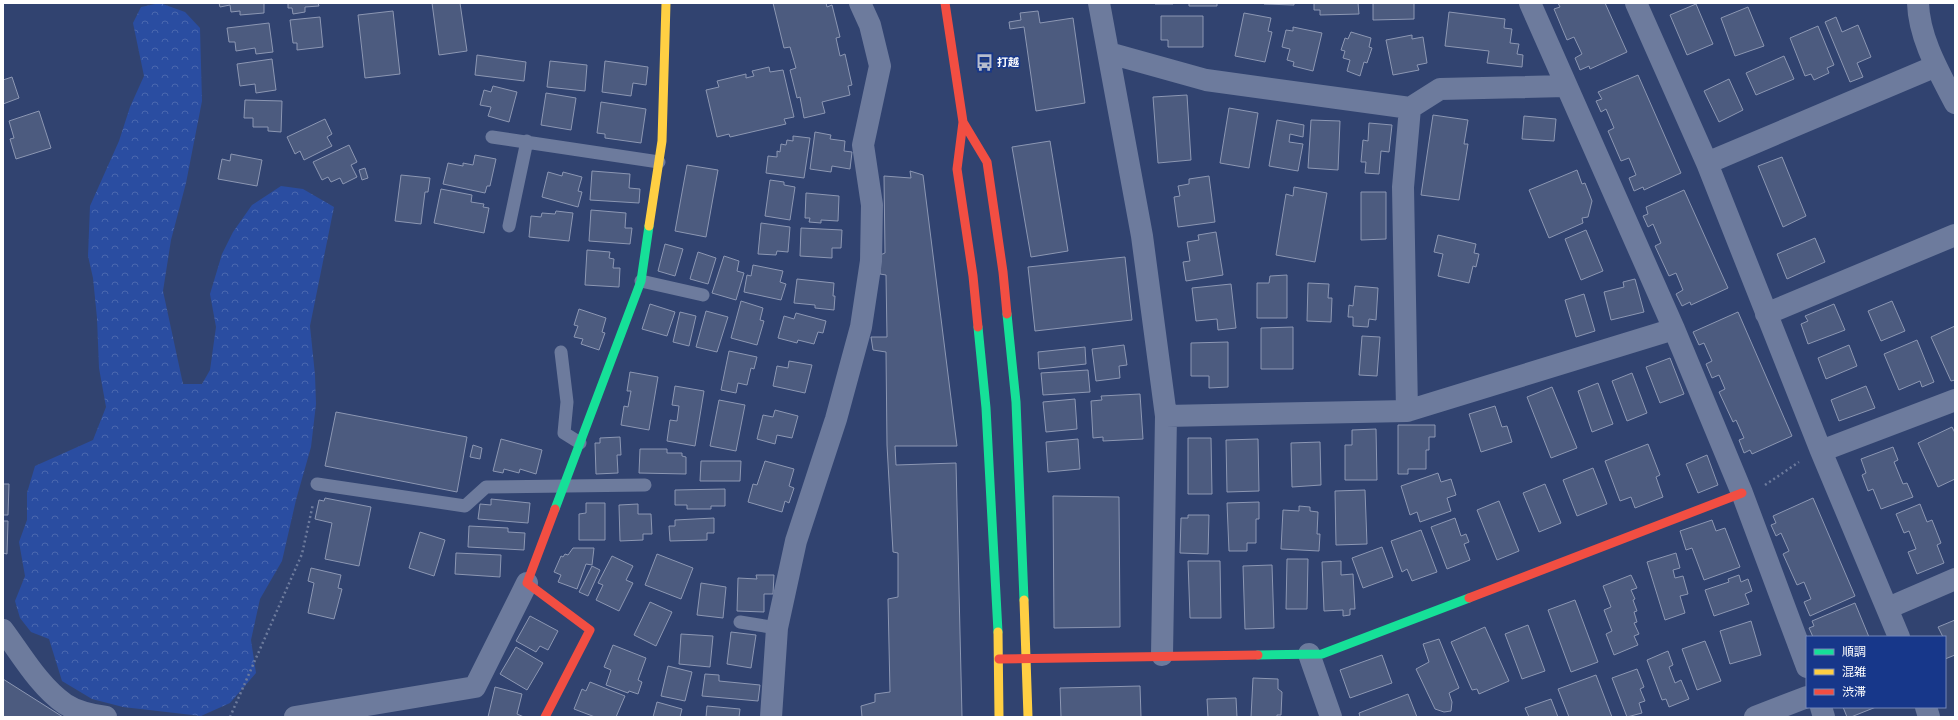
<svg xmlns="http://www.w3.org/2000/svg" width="1958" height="720" font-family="Rubik,'Noto Sans JP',sans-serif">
	<defs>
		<pattern id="forest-crowns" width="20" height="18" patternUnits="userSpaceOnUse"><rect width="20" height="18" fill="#2a4da1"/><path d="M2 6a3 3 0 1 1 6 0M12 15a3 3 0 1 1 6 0" fill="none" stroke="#4a68af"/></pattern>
	</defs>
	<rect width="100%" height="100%" fill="#314370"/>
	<path fill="url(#forest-crowns)" d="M160,3L185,12L200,28L202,101L186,183L171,240L163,291L183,384H202L210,370L216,327L210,294L222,254L233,232L252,205L281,186L303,189L334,207L310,326L315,375L316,404L311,447L296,500L282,561L260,599L251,640L256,673L230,703L201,716L123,707L92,699L62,681L49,639L31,632L20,618L15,601L25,576L19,542L27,520V493L35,466L93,440L106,407L99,368L97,318L93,278L88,256L90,206L119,141L130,107L144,76L133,23L141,7Z"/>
	<path fill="#4c5b7f" stroke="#8c97b3" d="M219,3H264V13L240,15V11L231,12L230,5L220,7Z
		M288,3H318L319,6L305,7V12L293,14L292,8H288Z
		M432,3H460L467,51L439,55Z
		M773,3H826L827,7L832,5L840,37L836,38L840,56L845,54L852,85L848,86L850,95L822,102L825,113L804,118L800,97L797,98L790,70L796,68L790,47L784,48Z
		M1155,3H1173V4H1155Z
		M1189,3H1217V6H1189Z
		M1264,3H1294V5L1264,4Z
		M1314,3H1358L1359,14L1320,15V10H1314Z
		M1373,3H1414V19L1373,20Z
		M1558,3H1605L1627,52L1590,69L1589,66L1580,70L1575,58L1582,54L1574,37L1567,40L1554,9L1560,7Z
		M1696,4L1713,44L1687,55L1670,15Z
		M1748,7L1764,46L1735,56L1721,18Z
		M393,11L400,74L365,78L358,15Z
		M1038,11L1040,23L1073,18L1085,103L1036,111L1024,27L1010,29L1009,22L1021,20L1020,13Z
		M1449,12L1505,19L1504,28L1512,29L1510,43L1519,44L1517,54L1523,55L1522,67L1487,63L1489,51L1445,46Z
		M1244,13L1271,18L1268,31L1272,32L1265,62L1235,56Z
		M1161,16H1203V47H1168V40H1161Z
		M320,17L323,47L297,50V43H293L290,20Z
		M1836,17L1842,32L1858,25L1871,57L1857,63L1863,77L1850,82L1825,22Z
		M269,23L273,52L256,54L255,48L236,51L235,42H229L227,28Z
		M1818,26L1834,65L1827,68L1829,73L1814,80L1811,74L1805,76L1790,38Z
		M1293,27L1322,33L1313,71L1293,66L1294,62L1287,60L1290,49L1282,47L1286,30L1293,31Z
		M1351,32L1371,38L1369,47L1372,48L1367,63L1364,62L1360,76L1347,71L1350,60L1343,58L1345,51L1341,50L1345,38L1348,39Z
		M1412,35V39L1423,37L1427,63L1417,65L1419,70L1393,75L1386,40Z
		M477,55L526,62L524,81L475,75Z
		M1784,56L1794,79L1756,95L1746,73Z
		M272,59L276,90L256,93L255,84L240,86L237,64Z
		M550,61L587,65L585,91L547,87Z
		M605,61L648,67L646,85L633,83L631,96L602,92Z
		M769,67L770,72L783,70L794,117L784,119L786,124L730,137L729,134L717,137L706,90L719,87L717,81L746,74V78L754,76L752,71Z
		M1638,75L1681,173L1644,190L1643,187L1634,191L1629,178L1636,175L1629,158L1621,161L1608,131L1614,128L1606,109L1601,112L1596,101L1602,99L1598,92Z
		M12,77L19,98L3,104V80Z
		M1729,79L1743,110L1719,122L1704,91Z
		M493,86L517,92L509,122L488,116L491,107L480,105L484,90L491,92Z
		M546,93L576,98L571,130L541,125Z
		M1187,95L1191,160L1158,163L1153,97Z
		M245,100L282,101L281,132L268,131V127H253V118H244Z
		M601,102L646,109L641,143L605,138V134L597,133Z
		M1229,108L1258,113L1249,168L1220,163Z
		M39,111L51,148L16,159L10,139L14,138L9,121Z
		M1433,115L1468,120L1464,144H1468L1459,200L1421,195Z
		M1524,116L1556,119L1554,141L1522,139Z
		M325,119L332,134L327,137L332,146L304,160L300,151L295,154L287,137Z
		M1277,120L1304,125L1303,137L1290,134L1289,142L1303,144L1298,171L1269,166Z
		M1311,120L1340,121L1338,170L1308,168Z
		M1369,123L1392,125L1389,152L1381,151L1379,174L1365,173L1366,162H1361L1363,140L1368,141Z
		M815,132L831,135L830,139L845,141L844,151L852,152L850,169L832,166L831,172L810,169Z
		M793,136L810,138L804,178L766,173L768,156L777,157V151L780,152L781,144L786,145L787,140L793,141Z
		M1050,141L1068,251L1031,257L1012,147Z
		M349,145L357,162L351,165L357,177L343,184L340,178L331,182L328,177L322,180L313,162Z
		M231,154L262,160L257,186L218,179L222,159L230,161Z
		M475,155L496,159L490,186H487L485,193L443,184L448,163L463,166V163L473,165Z
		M1782,157L1806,216L1783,227L1758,166Z
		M687,165L718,170L706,237L675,231Z
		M365,168L368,178L362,180L359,170Z
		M1577,170L1582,184L1585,183L1592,201L1588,217L1582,218L1583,223L1549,238L1529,190Z
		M592,171L630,174L629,188L640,189L639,203L590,200Z
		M910,171L923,175L957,446H895L896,465L956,463L962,717H862L861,706L875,702V694L890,692L888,599L898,597V553L893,552L887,445L886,352L873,350L871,337H887L886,275L880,274V255L885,253L884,176L911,178Z
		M548,172L562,176L563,172L582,177L578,191L582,192L578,207L542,197Z
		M401,175L430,178L428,192H425L421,224L395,221Z
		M1209,176L1215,222L1178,227L1174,197L1180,196L1178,186L1189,184V179Z
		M770,180L784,182V185L795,187L790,220L765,216Z
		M1294,187L1327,193L1315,262L1276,255L1286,194L1293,196Z
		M441,189L472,195L471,202L484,204L483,207L489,208L484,233L434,223Z
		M1684,190L1728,288L1691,305L1690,302L1682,306L1676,294L1683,290L1676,273L1669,276L1655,246L1661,243L1653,224L1648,227L1643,216L1648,214L1646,207Z
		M1361,192H1386V239L1361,240Z
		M806,193L839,196L838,221L821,220V223L809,222L810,218H805Z
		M591,210L626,213L625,228H632L630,244L589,241Z
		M556,211L573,213L569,241L529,237L531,216L541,217L542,213L555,214Z
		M761,223L790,227L788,252L777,251L776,255L758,254Z
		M801,228L842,230L841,248H832V258L800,256Z
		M1586,230L1603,271L1581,280L1565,239Z
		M1216,232L1223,275L1186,281L1183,262L1190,261L1187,242L1199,240L1198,235Z
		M1438,235L1476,244L1474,253L1479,254L1476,267L1473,266L1469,283L1438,276L1443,254L1434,252Z
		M1815,238L1825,262L1787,279L1777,254Z
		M665,244L683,249L675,276L658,271Z
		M587,250L610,252L609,258L614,259L613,268H620L619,287L585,285Z
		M698,252L716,258L708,284L690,279Z
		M724,256L739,261L737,271L744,273L736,300L712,293Z
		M1125,257L1132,320L1035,331L1028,267Z
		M753,265L783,271L780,282L786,284L781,300L744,292L747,275L751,276Z
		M1287,275V318H1257V283H1269L1270,276Z
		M797,279L834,283L833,296H835L834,310L815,308V305L794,303Z
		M1635,279L1644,312L1611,320L1604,292L1624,287L1623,282Z
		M1308,283L1329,284L1328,298H1332L1331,322L1307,321Z
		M1231,284L1236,328L1218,330L1217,319L1196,321L1192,288Z
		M1355,286L1378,288L1376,320L1369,319L1368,327L1353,326V317H1348L1349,305L1353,306Z
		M1584,294L1595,331L1576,337L1565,300Z
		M741,301L763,308L760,320L764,321L757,345L731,338Z
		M1892,301L1905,331L1881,341L1868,311Z
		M650,304L675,312L667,336L642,329Z
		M1834,304L1845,330L1808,344L1801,324L1808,321L1805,316Z
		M579,309L606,318L602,332L605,333L599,350L581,344L583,339L574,337L578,326L574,325Z
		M706,311L728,317L717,352L696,347Z
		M680,312L696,316L689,346L673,342Z
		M1738,312L1792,436L1752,454L1750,450L1744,453L1739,440L1744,438L1736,420L1733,422L1719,392L1725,389L1719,375L1712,378L1706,364L1712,361L1704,343L1699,345L1693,332Z
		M796,313L826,321L823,333L818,332L814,344L798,340L797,343L778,338L784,316L794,319Z
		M1955,326V380L1951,381L1931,337Z
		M1293,327V369H1261V328Z
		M1362,336L1380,337L1377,376L1359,375Z
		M1917,340L1934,382L1922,387L1920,381L1899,390L1884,354Z
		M1228,342V387L1209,388V376H1191V343Z
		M1124,345L1127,365L1119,366L1120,378L1096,381L1092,349Z
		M1849,345L1857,366L1826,379L1818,358Z
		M1085,347L1086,364L1039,369L1038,352Z
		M729,351L757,357L754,369L751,368L747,385L738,383L736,393L721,390Z
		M1670,358L1684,394L1660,403L1646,367Z
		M789,361L812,365L805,393L773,386L777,366L788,368Z
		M1088,370L1090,392L1043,395L1041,373Z
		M630,372L658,377L649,430L621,425L624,406L628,407L631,391H627Z
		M1632,373L1647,413L1627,421L1612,381Z
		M1598,383L1613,424L1592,432L1578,391Z
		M675,386L704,391L695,446L667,441L670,420L677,421L679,406L672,405Z
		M1866,386L1875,408L1839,421L1831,400Z
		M1552,387L1577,448L1551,458L1527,397Z
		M1140,394L1143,439L1103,441V437L1093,438L1091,401L1102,400L1101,396Z
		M1075,399L1077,429L1046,432L1043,402Z
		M719,400L745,405L736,451L710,446Z
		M1495,406L1502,427L1507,426L1512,442L1481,452L1469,414Z
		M775,410L798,416L792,438L777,435L775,444L757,439L763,415L773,417Z
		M336,412L467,437L457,492L325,466Z
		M1398,425H1435V437H1429V450H1426V469H1408V474H1398Z
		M1952,427L1955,433V479L1938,487L1918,443Z
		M1376,429L1377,480H1345V445H1352V430Z
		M620,437L621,455H617L618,473L596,474L595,443H600V438Z
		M1188,438H1211L1212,494H1188Z
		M501,439L542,450L536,474L520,469L519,473L504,469L503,473L493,471Z
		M1078,439L1080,469L1048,472L1046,442Z
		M1258,439L1259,491L1227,492L1226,440Z
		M1320,442L1321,485L1292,487L1291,443Z
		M1648,444L1660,475L1656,477L1663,497L1635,508L1631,497L1620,501L1605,461Z
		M473,445L482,448L480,459L470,457Z
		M1893,447L1898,460L1894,462L1903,484L1907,483L1913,497L1881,509L1873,489L1868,491L1862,475L1866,473L1861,459Z
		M640,449H667V453H682V456L686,457V474L639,473Z
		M1707,455L1718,485L1698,493L1686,464Z
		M701,461H741L740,481H700Z
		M765,461L794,469L789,486L794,488L789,503L785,501L782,512L748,502L753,484L757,485Z
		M1593,468L1607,504L1577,516L1563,480Z
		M1438,473L1441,482L1451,479L1456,495L1447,498L1451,511L1420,522L1417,512L1410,515L1401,486Z
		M3,484H9L8,515H3Z
		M1545,484L1561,523L1539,532L1523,493Z
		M725,489V506H711V509H687V505H675V490Z
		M1365,490L1367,544L1336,545L1335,491Z
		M1053,496L1119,497L1120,627L1054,628Z
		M325,498L371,507L359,566L325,559L332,523L315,519L319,500L324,501Z
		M1813,498L1855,596L1810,616L1804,602L1811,599L1804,582L1797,585L1783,554L1789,551L1781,533L1776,536L1771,525L1776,523L1773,516Z
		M491,499L530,503L528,523L478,519L480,504L491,505Z
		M1499,501L1519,551L1497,560L1477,510Z
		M1259,502V519H1256V543H1247V551H1229L1227,503Z
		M586,503H605V540H579V514L586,513Z
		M638,504V514H651L652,534H643V540L620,541L619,505Z
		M1920,504L1927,522L1932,520L1941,543L1937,545L1944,563L1917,574L1908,552L1916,549L1909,531L1904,533L1896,514Z
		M1299,506L1310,507V511L1318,512L1317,534H1320L1319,551L1281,549L1283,510L1299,511Z
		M1188,515H1209L1208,554L1180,553L1181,518H1188Z
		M714,518V533H707V540L670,541L669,526H675V520Z
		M1455,518L1461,536L1466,534L1469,542L1464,544L1470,560L1447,569L1431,527Z
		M1712,520L1716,531L1725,528L1740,567L1704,580L1692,548L1686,550L1680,531Z
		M3,521H8L7,554L3,553Z
		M469,526L508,528V532L525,533L524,550L468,547Z
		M1421,530L1437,572L1412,581L1407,569L1402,572L1391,541Z
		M420,532L445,540L434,576L409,568Z
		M1382,547L1393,577L1363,588L1352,558Z
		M573,548H594L592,565L586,564L577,589L558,582L561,575L554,572L561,556L563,557L565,554L568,555Z
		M456,553L501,555L500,577L455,574Z
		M1676,553L1680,568L1673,570L1675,578L1683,576L1688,594L1680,596L1685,613L1665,620L1647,562Z
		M657,554L693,568L681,599L645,585Z
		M612,556L633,566L626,580L633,583L619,611L596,600L603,585L598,583Z
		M1287,559H1308L1307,609H1286Z
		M1188,561H1220L1221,618H1190Z
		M1341,561V575L1353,574L1355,609H1350V615L1343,616V610L1324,611L1322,562Z
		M1272,565L1274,628L1245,629L1243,566Z
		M592,566L600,570L588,596L579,592Z
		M311,568L341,575L338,588L342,589L334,619L308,613L314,583L308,581Z
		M756,575H774L773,594H764V612L737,611L738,578L757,579Z
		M1631,575L1637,588L1631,590L1635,599L1633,600L1637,611L1634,612L1637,622L1634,623L1639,634L1634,636L1638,645L1614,655L1606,634L1612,631L1604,610L1611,607L1603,586Z
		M1739,575L1741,582L1748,579L1752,591L1745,594L1749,604L1714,616L1705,590L1729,582L1728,579Z
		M701,583L726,587L723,618L697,615Z
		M1575,600L1598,662L1571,672L1548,610Z
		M650,602L672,612L656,646L634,635Z
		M1855,603L1869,637H1813L1809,628L1814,626L1812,621Z
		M530,616L558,631L548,650L540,646L536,652L516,641Z
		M1955,620V655L1945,659V637H1943L1938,627Z
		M1751,621L1761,655L1730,664L1720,631Z
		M1528,625L1545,671L1522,679L1505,634Z
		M1485,627L1509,681L1479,694L1477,689L1472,690L1451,642Z
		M731,632L756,635L751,668L727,664Z
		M681,634L713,636L710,667L679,664Z
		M1439,639L1459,688L1449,693L1452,702L1451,711L1444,712L1435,709L1416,669L1429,662L1423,644Z
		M1705,641L1721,681L1697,690L1682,649Z
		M613,645L646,658L638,680L642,682L638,694L629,691L628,693L606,685L611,670L604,667Z
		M516,647L543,663L527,690L500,674Z
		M1668,651L1673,665L1669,667L1675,683L1681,680L1689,699L1669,707L1666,699L1662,700L1647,660Z
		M1382,655L1392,683L1350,698L1340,670Z
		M668,666L692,672L685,701L661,696Z
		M1637,669L1644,687L1640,689L1645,701L1639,703L1642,713L1627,717L1612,678Z
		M705,674L719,675V681L760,685L758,701L702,696Z
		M1596,675L1612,717H1569L1558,689Z
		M1253,678L1278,679V689L1282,692L1281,715H1277V717H1251Z
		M3,679L63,717H3Z
		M590,682L625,696L616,717H595L574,709L582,689L586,691Z
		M1140,686L1141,717H1061L1060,688Z
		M495,687L522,694L517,714L524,717H488Z
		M1408,694L1417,717H1360L1359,713Z
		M1236,698L1237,717H1208L1207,699Z
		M1551,699L1558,717H1529L1525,708Z
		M657,702L682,709L680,717H653Z
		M707,706L740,709L739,717H706Z
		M1843,707H1876L1851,717H1847Z"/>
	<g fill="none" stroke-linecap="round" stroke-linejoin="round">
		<path stroke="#6d7b9d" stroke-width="2.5" stroke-dasharray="2 3" stroke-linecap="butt" d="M1765,485L1799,462
			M230,717L302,554L313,504"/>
		<path stroke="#6d7b9d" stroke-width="13" d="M492,137L659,162
			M509,226L527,141
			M641,281L703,295
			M561,352L567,402L564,433L580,443
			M317,484L465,506L486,487L645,485
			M740,622L777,628"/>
		<path stroke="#6d7b9d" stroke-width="22" d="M1099,3L1142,236L1166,416L1162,655
			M1530,3L1674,329L1742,493L1807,667
			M1636,3L1707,163L1821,451L1899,637
			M1918,3C1919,38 1939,72 1955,103
			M1109,53L1206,80L1410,108L1440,89L1566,86
			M1707,163L1936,66
			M1766,314L1955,235
			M1407,411L1403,187L1410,108
			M1166,416L1407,411L1674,329
			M1821,451L1955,400
			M1888,608L1955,579
			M3,630C21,654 39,686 65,704C77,712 92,715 106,717
			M1309,654L1331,717
			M1821,707L1824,717
			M1926,707L1929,717
			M295,717L475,687L527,583
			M771,717L777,628L796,541L836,419L861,327L871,261L872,205L863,145L880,66L870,25L860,3
			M1755,717L1807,697"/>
		<path stroke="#16e098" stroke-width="9" d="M1007,314L1016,402L1024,600
			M978,327L986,408L998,632
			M555,509L641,281L649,226
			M1258,655L1322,654L1469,598"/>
		<path stroke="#ffcf43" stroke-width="9" d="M649,226L662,141L666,3
			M1024,600L1028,717
			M998,632L999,717"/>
		<path stroke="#f24e42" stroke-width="9" d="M945,3L963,122L957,169L973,276L978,327
			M963,122L987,162L1003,272L1007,314
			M1469,598L1742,493
			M999,659L1258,655
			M545,717L590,630L527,583L555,509"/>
	</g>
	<defs>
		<symbol id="bus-bare" viewBox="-9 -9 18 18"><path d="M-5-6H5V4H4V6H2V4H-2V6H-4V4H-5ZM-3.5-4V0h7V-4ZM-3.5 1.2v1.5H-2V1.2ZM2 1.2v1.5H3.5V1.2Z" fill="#b7bdcd" stroke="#17378a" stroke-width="2.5" paint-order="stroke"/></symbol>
	</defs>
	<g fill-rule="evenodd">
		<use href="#bus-bare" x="972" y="50" width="25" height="25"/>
	</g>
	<g text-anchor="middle" stroke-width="3" stroke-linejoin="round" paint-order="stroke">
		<g font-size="11" font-weight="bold" fill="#fff" stroke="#17378a" text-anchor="start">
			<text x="997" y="66">打越</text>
		</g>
	</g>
	<rect width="1958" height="720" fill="none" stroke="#ffffff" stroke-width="8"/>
	<rect x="1806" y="636" width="140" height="72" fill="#17378a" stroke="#7487b9"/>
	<rect x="1814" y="649" width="20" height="6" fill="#16e098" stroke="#7487b9"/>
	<text x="1842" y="656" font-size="12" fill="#ffffff">順調</text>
	<rect x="1814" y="669" width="20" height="6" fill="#ffcf43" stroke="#7487b9"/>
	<text x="1842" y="676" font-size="12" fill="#ffffff">混雑</text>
	<rect x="1814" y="689" width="20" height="6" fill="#f24e42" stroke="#7487b9"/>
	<text x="1842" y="696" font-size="12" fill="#ffffff">渋滞</text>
</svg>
